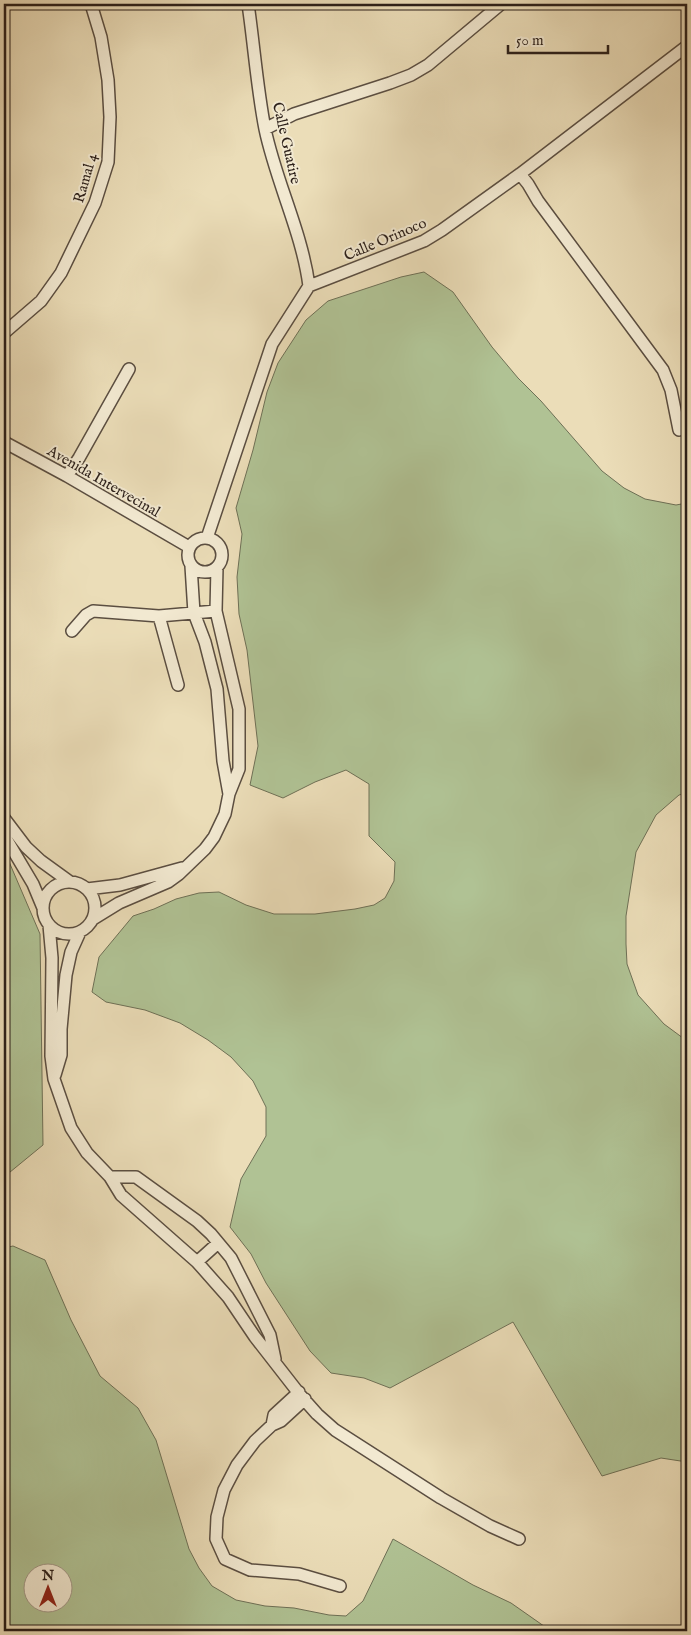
<svg xmlns="http://www.w3.org/2000/svg" width="691" height="1635" font-family="'IM FELL English',serif">
	<rect width="100%" height="100%" fill="#ebddb8"/>
	<filter id="stains"><feTurbulence type="fractalNoise" baseFrequency=".004" numOctaves="4"/><feColorMatrix values="0 0 0 0 .2 0 0 0 0 .09 0 0 0 0 .02 0 0 0 .5 -.17"/></filter>
	<radialGradient id="worn" r=".72"><stop offset=".6" stop-color="#630" stop-opacity="0"/><stop offset="1" stop-color="#630" stop-opacity=".3"/></radialGradient>
	<path fill="#b0c294" stroke="#6e7056" fill-rule="evenodd" d="M424,272L453,292L492,347L518,378L541,401L602,471L624,488L645,499L676,505L687,503V793L679,795L656,815L636,852L626,916V944L627,964L638,995L664,1024L687,1041V1462L661,1458L602,1476L513,1322L390,1388L364,1378L331,1373L310,1351L266,1283L251,1254L230,1227L241,1179L266,1136V1107L253,1081L231,1057L208,1040L180,1023L145,1010L106,1002L92,992L99,957L133,916L154,909L176,899L199,893L219,892L246,905L274,914H315L355,909L374,905L385,898L394,881L395,862L369,836V784L346,770L315,782L283,798L250,785L258,746L247,650L239,614L237,577L242,534L236,508L253,450L267,392L278,363L306,320L328,301L401,277Z
		M4,850L40,934L43,1145L4,1177Z
		M13,1246L45,1260L71,1320L100,1376L138,1408L156,1440L189,1549L199,1568L212,1586L236,1600L265,1606L294,1608L329,1615L346,1616L363,1601L393,1539L473,1585L511,1603L551,1631H4V1248ZM32,1572H62V1602H32Z"/>
	<g fill="none" stroke-linecap="round" stroke-linejoin="round">
		<defs>
			<path id="street" d="M248,4C254,45 257,88 265,129C276,182 302,232 309,286
				M265,129L294,114L390,83L411,75L428,65L501,4
				M520,174L528,184L538,201L663,370L671,390L679,430
				M4,333L41,301L61,273L95,203L108,162L110,117L108,80L101,37L91,4
				M4,442L67,476L189,547
				M67,476L79,458L129,369
				M188 555a17 17 0 1 1 34 0a17 17 0 1 1-34 0Z
				M207,538L272,344L309,286L424,241L442,230L520,174L687,46
				M191,566L194,613L205,642L217,689L223,761L229,794
				M72,631L86,615L93,611L159,616
				M178,685L159,616L216,611
				M4,818L26,847L41,861L70,882
				M4,835L33,884L43,908
				M43 908a26 26 0 1 1 52 0a26 26 0 1 1-52 0Z
				M87,889L120,885L182,868
				M93,919L119,903L168,882L179,874L205,849L214,837L225,814L229,794L239,769V709L216,611L217,567
				M49,925L52,958L51,1056L54,1079L71,1128L87,1153L110,1177L121,1195L197,1262L228,1297L255,1337L301,1396L317,1414L335,1430L441,1498L490,1526L519,1539
				M55,1075L61,1055V1029L66,975L71,952L80,932
				M110,1177H136L197,1221L211,1234L231,1258L270,1335L275,1359
				M197,1262L218,1243
				M305,1399L281,1421L272,1425L255,1441L237,1465L224,1490L217,1517L216,1539L225,1559L250,1570L299,1574L340,1586
				M272,1425L274,1415L299,1392"/>
		</defs>
		<use href="#street" stroke="#5b4e41" stroke-width="14"/>
		<use href="#street" stroke="#f2e9d1" stroke-width="11"/>
	</g>
	<g text-anchor="middle" stroke-width="4" stroke-linejoin="round" paint-order="stroke">
		<g font-size="15" fill="#2b1f19" stroke="#f2e9d1">
			<text transform="translate(287 143) rotate(77)" y="5">Calle Guatire</text>
			<text transform="translate(85 178) rotate(-74)" y="5">Ramal 4</text>
			<text transform="translate(385 239) rotate(-23)" y="5">Calle Orinoco</text>
			<text transform="translate(104 481) rotate(30)" y="5">Avenida Intervecinal</text>
		</g>
	</g>
	<rect width="691" height="1635" fill="none" stroke="#ebddb8" stroke-width="20"/>
	<rect x="5" y="5" width="681" height="1625" fill="none" stroke="#2b1f19" stroke-width="2.5"/>
	<rect x="10" y="10" width="671" height="1615" fill="none" stroke="#2b1f19"/>
	<g transform="translate(48 1588)"><circle r="24" fill="#f2e9d1" stroke="#a29887"/>
	<path d="M0-4L9 19L0 12L-9 19Z" fill="#8f2418"/>
	<text y="-8" font-size="14" font-weight="bold" text-anchor="middle" fill="#2b1f19">N</text>
	</g>
	<path d="M508 45v8h100v-8" fill="none" stroke="#2b1f19" stroke-width="2.5"/>
	<text x="516" y="45" font-size="15" fill="#2b1f19" stroke="#f2e9d1" stroke-width="4" paint-order="stroke">50 m</text>
	<rect width="100%" height="100%" filter="url(#stains)"/>
	<rect width="100%" height="100%" fill="url(#worn)"/>
</svg>
